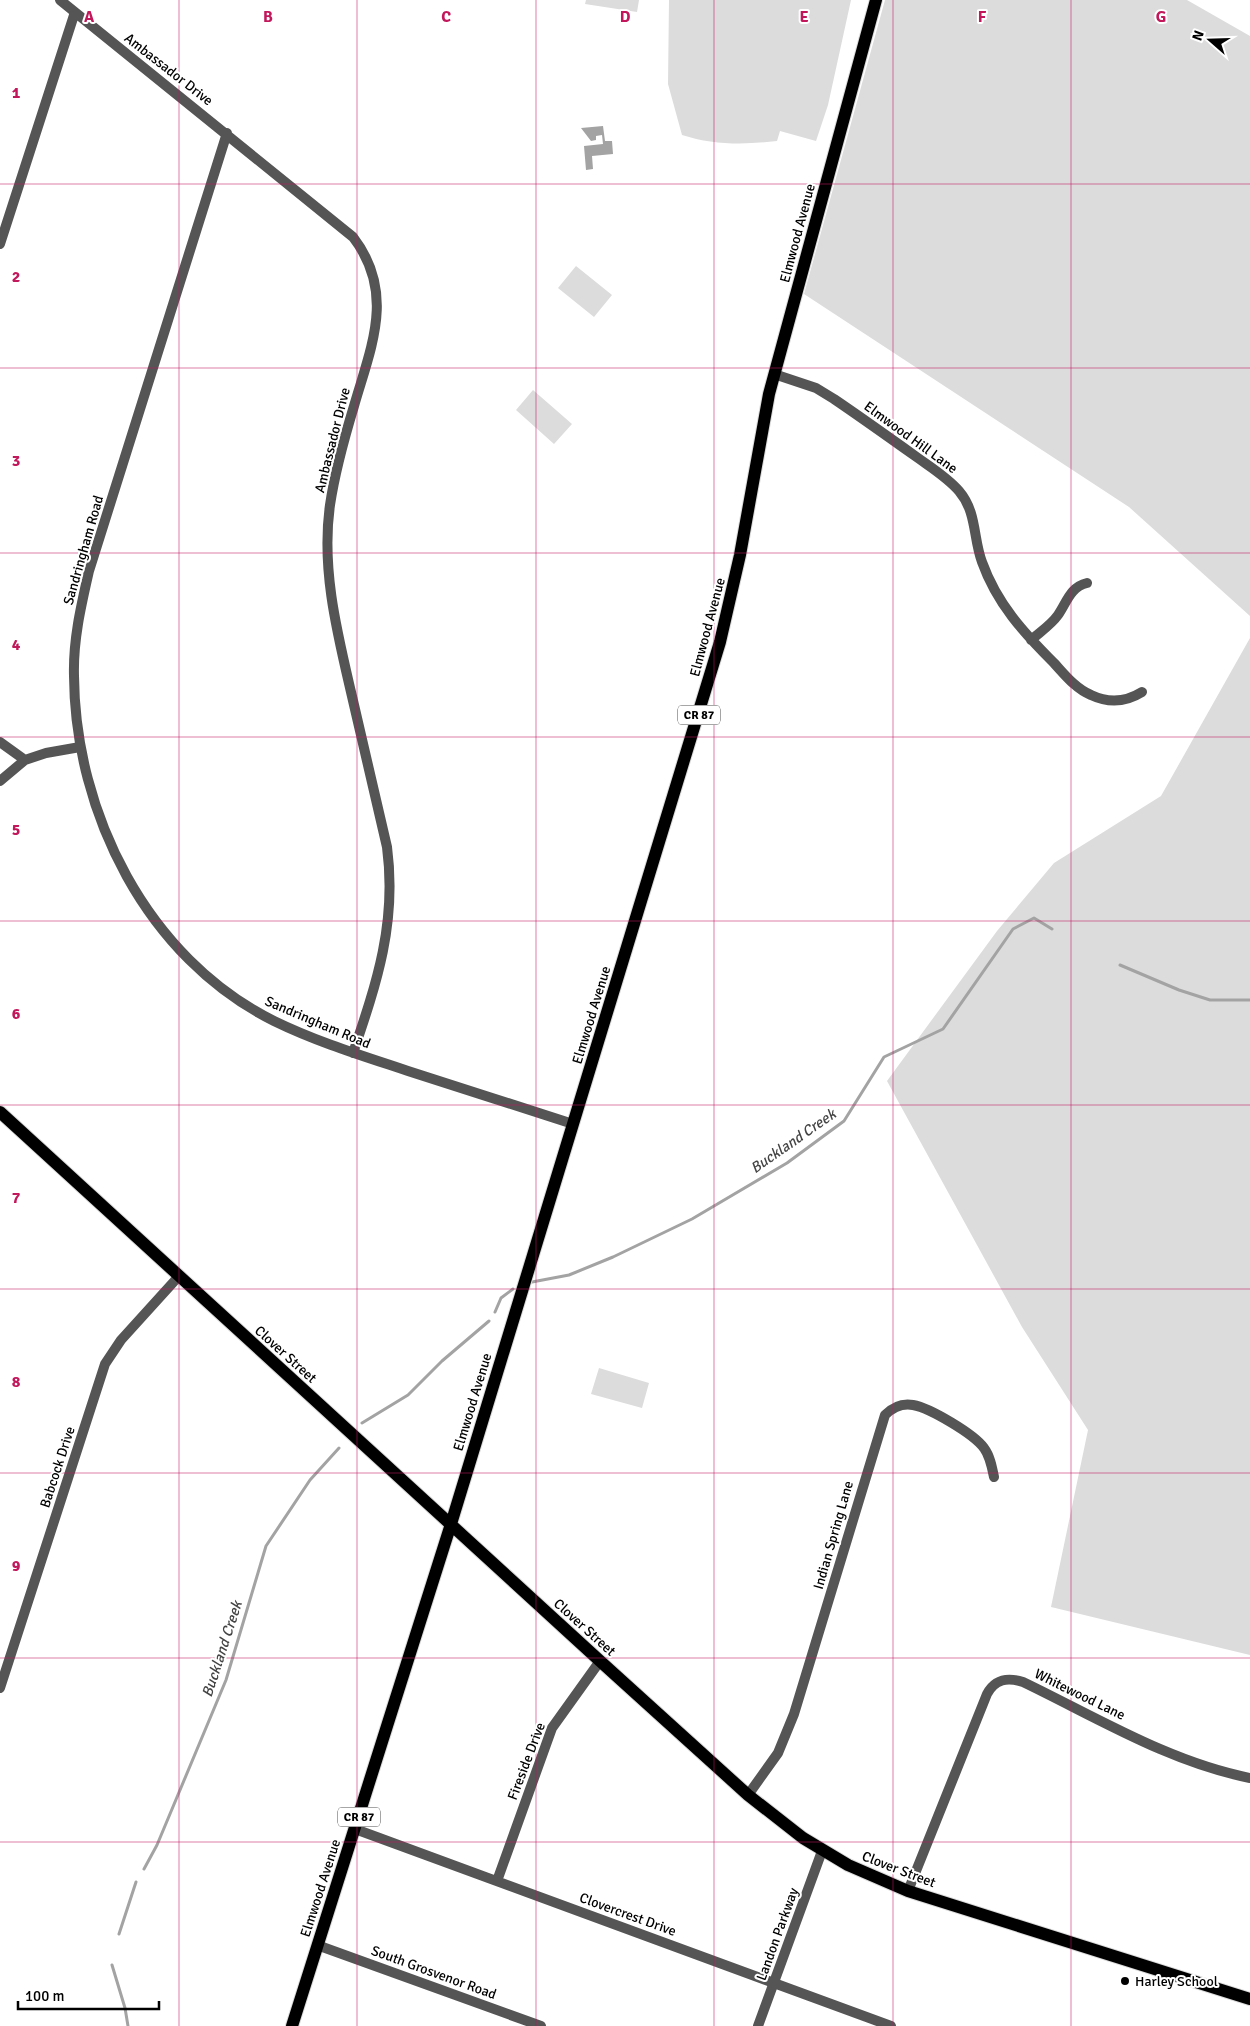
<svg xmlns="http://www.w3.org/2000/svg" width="1250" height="2026" font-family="Signika,sans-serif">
	<rect width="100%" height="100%" fill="#fff"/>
	<path fill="#dcdcdc" d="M586,0H639L637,12L585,4Z
		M669,0H851L828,105L816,141L780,131L777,141C744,145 713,145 682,135L668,84Z
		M885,0H1187L1250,36V616L1129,507L804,294Z
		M576,266L612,295L594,317L558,288Z
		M533,390L572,424L554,444L516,410Z
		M1250,638V1655L1051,1607L1088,1430L1022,1327L887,1081L997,931L1054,863L1161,796Z
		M599,1368L649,1383L642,1408L591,1394Z"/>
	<path fill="#a3a3a3" d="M603,126L605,141H612L613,154L592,156L593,169L586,170L584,146L603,144L602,135L596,136V140L591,141L581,128Z"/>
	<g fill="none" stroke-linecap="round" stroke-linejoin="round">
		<path stroke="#a3a3a3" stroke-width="3" d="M1120,965L1179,990L1210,1000H1250
			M532,1282L569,1275L613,1257L692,1219L787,1163L844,1121L884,1057L943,1029L1013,929L1034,918L1052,929
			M495,1312L501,1298L513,1289
			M362,1423L408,1395L442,1361L489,1321
			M144,1869L157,1845L226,1680L266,1546L310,1480L339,1448
			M119,1934L136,1882
			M112,1965L125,2008L128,2026"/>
		<defs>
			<path id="major" d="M0,1112L600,1661L748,1795L803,1838L848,1865L908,1891L1250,1999
				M292,2026L451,1524L720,642L740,555L769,394L876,0"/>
		</defs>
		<use href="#major" stroke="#dbdbdb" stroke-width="14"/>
		<path stroke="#555" stroke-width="10" d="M60,0L353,237C396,293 371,347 354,406C344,439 335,471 330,505C321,568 337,632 351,692C363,744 375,796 387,847C397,923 377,982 353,1053
			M227,133L89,571C81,606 73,640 74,676C75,813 147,958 274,1021C317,1042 363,1056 408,1071C463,1089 518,1106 573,1124
			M0,244L75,12
			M774,374L816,388L834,399C862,418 890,438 918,458C932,468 948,478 959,491C977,512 973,538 982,562C997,604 1024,633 1054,663C1065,675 1076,689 1091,695C1108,703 1126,702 1142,692
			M1031,640C1040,632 1051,625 1058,615C1067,602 1070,587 1087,583
			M0,742L25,760
			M0,781L25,760L46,753L80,747
			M0,1688L105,1364L121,1340L179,1276
			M748,1795L778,1753L794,1714L885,1415C893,1407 902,1403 913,1405C930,1408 974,1434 984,1448C990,1456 992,1467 994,1477
			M355,1829L891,2026
			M497,1881L552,1728L600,1661
			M908,1891L987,1694C995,1679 1007,1677 1023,1682C1096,1717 1169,1762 1250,1778
			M317,1945L541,2026
			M758,2026L822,1851"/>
		<use href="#major" stroke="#000" stroke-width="12"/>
	</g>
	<path fill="none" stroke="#c2185b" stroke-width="1" stroke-opacity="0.55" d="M179,0V2026M357,0V2026M536,0V2026M714,0V2026M893,0V2026M1071,0V2026M0,184H1250M0,368H1250M0,553H1250M0,737H1250M0,921H1250M0,1105H1250M0,1289H1250M0,1473H1250M0,1658H1250M0,1842H1250"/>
	<circle fill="#000" stroke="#fff" stroke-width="2" cx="1125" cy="1981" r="5"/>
	<g text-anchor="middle" stroke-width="4" stroke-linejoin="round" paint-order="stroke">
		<g fill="#fff" stroke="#4c4c4c" stroke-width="1">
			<rect x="678" y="705.5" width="42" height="19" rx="4"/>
			<rect x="338" y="1807.5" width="42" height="19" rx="4"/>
		</g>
		<g font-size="12" font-weight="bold" fill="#000">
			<text x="699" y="719">CR 87</text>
			<text x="359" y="1821">CR 87</text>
		</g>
		<g font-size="14" fill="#000" stroke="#fff">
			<text transform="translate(169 69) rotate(38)" y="5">Ambassador Drive</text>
			<text transform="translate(797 233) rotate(-75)" y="5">Elmwood Avenue</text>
			<text transform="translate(911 437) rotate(36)" y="5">Elmwood Hill Lane</text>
			<text transform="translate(332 440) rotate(-76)" y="5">Ambassador Drive</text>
			<text transform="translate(83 550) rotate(-74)" y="5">Sandringham Road</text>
			<text transform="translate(707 627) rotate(-75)" y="5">Elmwood Avenue</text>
			<text transform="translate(591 1015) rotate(-73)" y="5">Elmwood Avenue</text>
			<text transform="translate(318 1022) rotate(23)" y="5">Sandringham Road</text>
			<text transform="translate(286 1354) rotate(42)" y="5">Clover Street</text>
			<text transform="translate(472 1402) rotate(-73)" y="5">Elmwood Avenue</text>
			<text transform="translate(57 1467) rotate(-72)" y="5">Babcock Drive</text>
			<text transform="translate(833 1535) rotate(-74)" y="5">Indian Spring Lane</text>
			<text transform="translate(585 1627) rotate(42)" y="5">Clover Street</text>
			<text transform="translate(1080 1694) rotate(26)" y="5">Whitewood Lane</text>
			<text transform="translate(526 1761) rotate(-69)" y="5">Fireside Drive</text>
			<text transform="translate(899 1869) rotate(21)" y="5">Clover Street</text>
			<text transform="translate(320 1888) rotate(-72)" y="5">Elmwood Avenue</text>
			<text transform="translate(628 1914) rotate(20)" y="5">Clovercrest Drive</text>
			<text transform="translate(777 1934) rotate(-70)" y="5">Landon Parkway</text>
			<text transform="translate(434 1972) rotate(20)" y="5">South Grosvenor Road</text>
		</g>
		<g font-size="14" fill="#000" stroke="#fff" text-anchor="start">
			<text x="1135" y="1986">Harley School</text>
		</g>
		<g font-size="15" font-style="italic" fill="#444" stroke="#fff">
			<text transform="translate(793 1141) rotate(-35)" y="5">Buckland Creek</text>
			<text transform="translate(222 1649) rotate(-72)" y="5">Buckland Creek</text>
		</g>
	</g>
	<g font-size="16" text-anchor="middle" font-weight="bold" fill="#c2185b" stroke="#fff" stroke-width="4" stroke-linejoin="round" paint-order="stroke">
		<text x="89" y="22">A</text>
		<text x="268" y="22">B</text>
		<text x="446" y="22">C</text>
		<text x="625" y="22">D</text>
		<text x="804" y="22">E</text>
		<text x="982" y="22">F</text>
		<text x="1161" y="22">G</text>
		<text x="16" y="98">1</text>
		<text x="16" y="282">2</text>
		<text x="16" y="466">3</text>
		<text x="16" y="650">4</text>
		<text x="16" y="835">5</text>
		<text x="16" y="1019">6</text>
		<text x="16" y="1203">7</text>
		<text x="16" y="1387">8</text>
		<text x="16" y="1571">9</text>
	</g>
	<g transform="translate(1210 40) rotate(290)" stroke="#ffffff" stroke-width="4" paint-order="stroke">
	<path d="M0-4L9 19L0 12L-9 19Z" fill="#000000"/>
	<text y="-8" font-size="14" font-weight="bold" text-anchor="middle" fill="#000000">N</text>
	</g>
	<path d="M18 2001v8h141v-8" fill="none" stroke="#000000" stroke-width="2.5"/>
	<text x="25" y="2001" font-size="15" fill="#000000" stroke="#ffffff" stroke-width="4" paint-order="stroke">100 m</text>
</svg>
